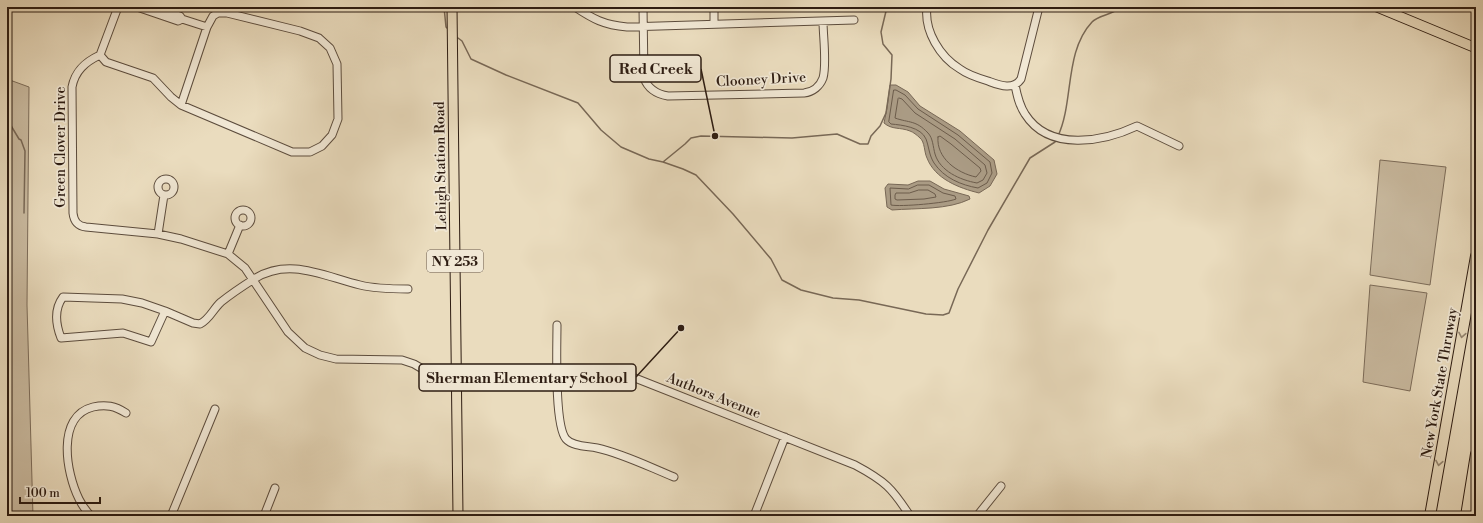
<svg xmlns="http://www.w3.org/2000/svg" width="1483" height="523" font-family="'Libre Bodoni',serif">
	<rect width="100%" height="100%" fill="#eadcbe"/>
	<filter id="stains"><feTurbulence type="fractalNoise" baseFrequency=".005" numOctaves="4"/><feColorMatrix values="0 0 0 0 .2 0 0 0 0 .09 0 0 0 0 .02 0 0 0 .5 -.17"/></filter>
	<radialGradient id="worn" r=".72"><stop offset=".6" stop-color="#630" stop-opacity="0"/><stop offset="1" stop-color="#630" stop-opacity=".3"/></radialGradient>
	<path fill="#cabba1" stroke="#7c6c5a" d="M7,79L29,87L27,305L33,516H7Z
		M1380,160L1446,167L1430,285L1370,275Z
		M1370,285L1427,293L1410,391L1363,382Z"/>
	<path fill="#aa9b84" stroke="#786856" d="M890,85H896L908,92L920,106L960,131L994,160L997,174L990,186L979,193C959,188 935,179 927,158C924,152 925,142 920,138C917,135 913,132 910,131C900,127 892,130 884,123L887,108Z
		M918,181H930L944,189L969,196L970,199C948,210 917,208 892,210L887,207L885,188L888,184L908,185Z"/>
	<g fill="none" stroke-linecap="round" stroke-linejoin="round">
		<path stroke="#6c5c4b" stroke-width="1" d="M894,90H896L905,95L918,109L958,135L990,162L992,173L987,183L978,188C961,185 944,178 934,163C929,155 929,147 926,139C921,127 902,125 891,124L889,122Z
			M899,98L902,99L915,113L955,139L985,165L987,173L983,180L977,183C960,180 940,171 935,154C933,147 933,138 928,133C916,120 909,123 895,118L898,99Z
			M938,137L940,136L951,144L980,168L981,171L976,177C957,173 936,158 938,137Z
			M918,185H929L943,193L955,196L956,199C947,203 900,207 891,205L890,188L908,189Z
			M919,190H928L935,194L936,197L924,199L897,200L895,199V195L896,193H909Z"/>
		<path stroke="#786856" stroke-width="1.5" d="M444,7L446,27L448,29
			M458,38L462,41L471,59L506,75L578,103L601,130L621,147L649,159L663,162L685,144L691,138L701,136L792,138L837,134L860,144H868L871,136L880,126L886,113L891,79L892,55L883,44L881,32L887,7
			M7,119L19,139L21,140L25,151L24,213
			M1058,136C1074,102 1064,52 1092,22C1098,15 1113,15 1121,7
			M663,162L683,169L696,175L733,214L771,259L782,280L801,290L833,298L859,300L926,314L943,315L949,313L958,289L988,230L1030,158L1055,142L1056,139"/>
		<defs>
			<path id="minor" d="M137,7L178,21L182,19L180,16L152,7
				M575,7C593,19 604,25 627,27L854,20
				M643,7L644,78C648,89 656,94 668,96L804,93C813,92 820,86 823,78C827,64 823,36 823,21
				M714,7V23
				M927,7C924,31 940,57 960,69C968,75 978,78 988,81C999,85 1013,91 1021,79L1039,7
				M182,19L207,27
				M100,55C85,62 75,71 72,87L73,213C74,222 78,226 86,227L158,234L181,239L228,254L245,268L288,332L305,348L320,355L336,359L402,360L414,364L431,374L440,376L591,374H608L635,378L855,465C885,481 892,488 910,516
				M100,55L106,62L153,78L171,97L181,105L292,152H310L322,146L332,135L338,119L337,64L330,48L319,38L300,31L227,13H218L213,16L207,27L181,105
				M100,55L118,7
				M1015,85C1017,95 1019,105 1025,114C1049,152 1103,142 1137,126L1179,146
				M158 187a8 8 0 1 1 16 0a8 8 0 1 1-16 0Z
				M235 218a8 8 0 1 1 16 0a8 8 0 1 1-16 0Z
				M158,234L164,195
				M228,254L240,225
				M63,297L122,299L142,303L165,311L151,342L123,333L61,338C56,325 54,309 63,297Z
				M165,311L193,323L200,324C210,319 213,309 221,302C231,294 243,286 254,279C289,257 323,276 360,285C376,289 392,289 408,289
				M557,325C557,346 554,425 566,439C573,447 588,446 597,448C624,454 649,467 674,477
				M91,516C86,511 82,505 79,499C66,473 56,416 93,407C106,404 115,406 126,413
				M171,516L215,409
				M264,516L275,488
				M754,516L785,437
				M977,516L1001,486"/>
			<path id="major" d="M452,7L458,516
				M1377,7L1476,48"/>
			<path id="highway" d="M1430,516L1476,256
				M1466,516L1476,454"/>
		</defs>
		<use href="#minor" stroke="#5c4c3d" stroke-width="9"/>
		<use href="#major" stroke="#2d1c12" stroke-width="11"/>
		<use href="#highway" stroke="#2d1c12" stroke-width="12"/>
		<use href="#minor" stroke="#f1e8d5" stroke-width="7"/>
		<use href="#major" stroke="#eadcbe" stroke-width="9"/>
		<use href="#highway" stroke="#eadcbe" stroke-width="10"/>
	</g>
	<defs><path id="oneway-chevron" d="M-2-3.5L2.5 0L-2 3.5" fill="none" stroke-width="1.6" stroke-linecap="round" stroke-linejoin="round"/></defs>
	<g stroke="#958671">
		<use href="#oneway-chevron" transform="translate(1462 335) rotate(100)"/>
		<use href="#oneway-chevron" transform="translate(1439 463) rotate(100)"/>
	</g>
	<g text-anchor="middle" stroke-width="3.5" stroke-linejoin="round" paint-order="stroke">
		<rect fill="#f1e8d5" stroke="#68594c" stroke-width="1" x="427" y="250" width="56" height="22" rx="3"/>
		<g font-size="13" font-weight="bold" fill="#2d1c12">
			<text x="455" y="266">NY 253</text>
		</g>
		<g font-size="14" fill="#2d1c12" stroke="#f1e8d5">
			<text transform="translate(761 79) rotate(-3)" y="5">Clooney Drive</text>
			<text transform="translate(60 147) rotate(-90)" y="5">Green Clover Drive</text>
			<text transform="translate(440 166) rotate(-91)" y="5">Lehigh Station Road</text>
			<text transform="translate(1439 383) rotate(-80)" y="5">New York State Thruway</text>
			<text transform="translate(714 395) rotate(22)" y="5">Authors Avenue</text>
		</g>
	</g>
	<path fill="none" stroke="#2d1c12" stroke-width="1.5" d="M715 136L701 69M681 328L636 377"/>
	<g fill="#2d1c12" stroke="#f1e8d5" stroke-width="1.5">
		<circle cx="715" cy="136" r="4"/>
		<circle cx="681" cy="328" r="4"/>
	</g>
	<g fill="#f1e8d5" stroke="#2d1c12" stroke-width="1.5">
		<rect x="610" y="55" width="91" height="27" rx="4"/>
		<rect x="419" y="364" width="217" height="27" rx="4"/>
	</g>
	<g font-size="15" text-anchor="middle" font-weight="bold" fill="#2d1c12">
		<text x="656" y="74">Red Creek</text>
		<text x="527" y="383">Sherman Elementary School</text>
	</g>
	<rect width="1483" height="523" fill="none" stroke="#eadcbe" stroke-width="24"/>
	<rect x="8" y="8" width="1467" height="507" fill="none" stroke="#2d1c12" stroke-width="2"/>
	<rect x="12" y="12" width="1459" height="499" fill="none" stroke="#2d1c12"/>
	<path d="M20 497v6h80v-6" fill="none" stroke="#2d1c12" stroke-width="2"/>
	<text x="26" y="497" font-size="12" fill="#2d1c12" stroke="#f1e8d5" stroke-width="3" paint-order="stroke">100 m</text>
	<rect width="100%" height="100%" filter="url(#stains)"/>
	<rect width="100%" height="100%" fill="url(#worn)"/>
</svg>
